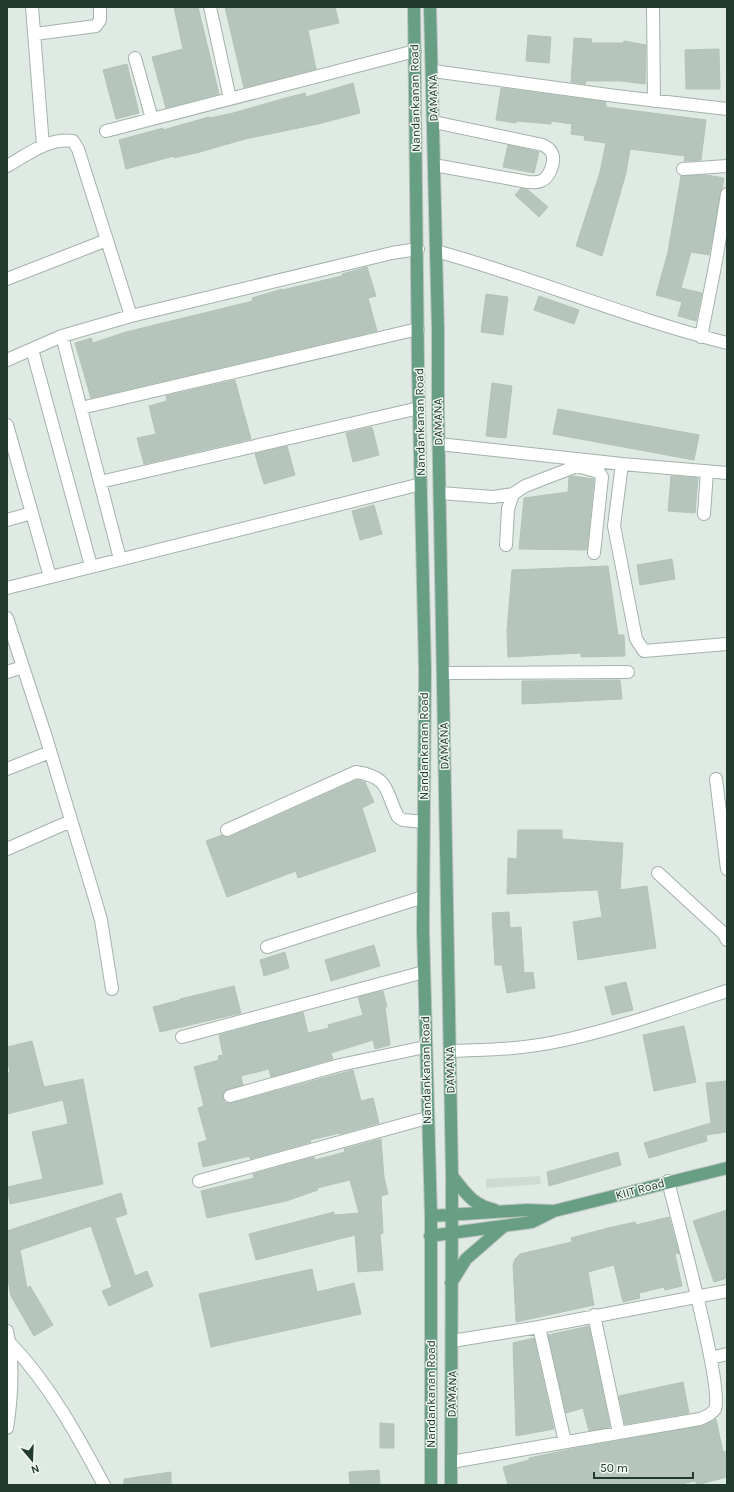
<svg xmlns="http://www.w3.org/2000/svg" width="734" height="1492" font-family="Karla,sans-serif">
	<rect width="100%" height="100%" fill="#e0eae4"/>
	<path fill="#cfdad2" d="M540,1176L541,1184L486,1188V1179Z"/>
	<path fill="#b6c5bc" stroke="#b3c3b9" d="M174,7H198L219,94L166,108L152,57L183,49Z
		M225,7H335L339,23L308,30L316,69L244,88Z
		M528,35L551,37L549,63L526,61Z
		M574,38L592,39L591,43H623L624,41L646,45L645,84L621,81H586L585,84L571,82Z
		M719,49L720,89H686L685,50Z
		M127,64L139,113L116,119L103,70Z
		M353,83L360,113L318,124L245,139L200,152L174,158V156L126,169L119,140L163,128V130L209,117L210,118L233,113L282,99L305,93L306,97Z
		M501,88L606,102V107L706,120L701,160L684,161L685,156L630,149L626,173L602,256L576,246L600,172L606,143L584,140L585,136L571,134L572,124L551,121V124L516,121V123L496,120Z
		M508,145L539,152L534,173L503,167Z
		M707,175L724,178L709,255L691,252L681,288L702,293L696,321L678,316L682,302L656,295L668,252L681,176Z
		M521,188L528,190L548,207L539,217L515,195Z
		M367,267L376,296L368,298L377,331L91,398L75,343L91,338L93,343L126,332L253,301L252,298L282,289V290L342,276V274Z
		M486,294L508,297L503,335L481,332Z
		M539,296L579,310L574,324L534,310Z
		M235,380L251,439L144,464L137,438L156,434L149,406L167,401L166,396Z
		M492,383L512,386L506,438L486,436Z
		M558,409L699,435L694,460L553,434Z
		M372,427L379,455L353,462L346,433Z
		M287,446L295,475L264,484L255,454Z
		M573,476L594,479L587,550L519,549L524,498L568,492L569,477Z
		M671,476L698,478L695,513L668,511Z
		M374,505L382,534L360,540L352,511Z
		M672,559L675,579L640,585L637,565Z
		M608,566L618,635H624L625,656L581,657V653L508,657L507,631L512,570Z
		M620,680L622,699L522,704V681Z
		M357,780L365,782L374,802L362,808L376,851L298,878L296,871L227,897L206,841L222,835L226,837H230Z
		M518,830H562V839L623,843L620,890L647,886L656,948L578,960L573,922L602,917L598,890L507,894L508,858L517,859Z
		M509,912L510,928L521,927L524,973L533,972L535,988L507,993L502,965H495L492,913Z
		M374,945L380,966L331,981L325,960Z
		M285,952L289,968L264,976L260,960Z
		M626,982L633,1010L612,1015L605,987Z
		M234,986L241,1013L160,1032L153,1007L180,1000V999Z
		M383,991L387,1007H385L390,1045L375,1049L373,1040L331,1053L333,1059L271,1077L269,1069L241,1076L243,1085L228,1089L223,1095L225,1102L232,1103L353,1070L361,1101L373,1098L379,1123L340,1134V1133L310,1140L311,1142L250,1159V1156L203,1167L198,1143L207,1140L198,1108L204,1106L194,1067L219,1060L218,1056L223,1055L219,1035L303,1012L308,1033L329,1028L328,1025L363,1015L358,997Z
		M684,1026L696,1082L654,1091L643,1035Z
		M32,1041L44,1087L83,1079L103,1184L10,1204L7,1187L43,1179L32,1132L68,1124L63,1100L7,1114V1073L10,1072L7,1059V1047Z
		M727,1081V1132L706,1135L707,1141L649,1158L644,1143L711,1123L706,1083Z
		M381,1139L384,1177L388,1194L381,1196L383,1233L380,1234L383,1270L358,1272L355,1235L256,1260L249,1234L334,1212V1215L359,1213L350,1180L317,1188L318,1190L286,1201L207,1218L201,1191L254,1178L253,1174L314,1157L315,1160L345,1152L344,1149Z
		M618,1152L621,1165L549,1186L547,1172Z
		M121,1193L127,1214L115,1218L135,1276L147,1271L153,1286L109,1306L102,1291L112,1287L91,1226L20,1250L27,1288L30,1286L53,1325L34,1336L11,1296L7,1275V1231Z
		M727,1210V1278L714,1282L693,1221Z
		M669,1217L679,1253L675,1254L682,1286L665,1290L664,1287L639,1293L640,1298L623,1302L614,1265L588,1272L594,1305L516,1322L513,1265L515,1259L520,1254L572,1242L571,1238L608,1228L635,1222L636,1225Z
		M312,1269L317,1292L354,1283L361,1314L211,1347L199,1294Z
		M589,1326L610,1427L589,1431L583,1408L566,1413L548,1335Z
		M534,1338L554,1429L516,1436L513,1343Z
		M683,1382L689,1413L625,1424L619,1396Z
		M716,1419L723,1452L727,1451V1477L697,1485L695,1481L677,1485H508L503,1467L529,1460V1458L572,1449L701,1426Z
		M380,1423L394,1424V1448H380Z
		M379,1470L380,1485H350L349,1472Z
		M171,1472V1485H124V1479Z"/>
	<g fill="none" stroke-linecap="round" stroke-linejoin="round">
		<defs>
			<path id="minor" d="M32,7L43,146
				M210,7L230,99
				M653,7L654,101
				M35,34L96,26L100,20V7
				M135,58L152,119
				M433,71L616,96L727,109
				M434,122L543,145C547,147 552,151 553,156C554,165 549,178 541,181C537,183 532,182 528,182L434,165
				M106,131L415,51
				M7,166C27,155 49,137 73,141L78,149L131,316
				M683,169L727,166
				M436,251C534,278 628,318 727,343
				M7,279L107,240
				M62,336L120,559
				M701,337L716,261L727,194
				M32,349L91,566
				M7,360L62,336L131,316L392,253L418,249
				M81,408L418,329
				M7,425L50,577
				M439,444L622,464L614,526L636,639L644,651L727,644
				M622,464L727,473
				M100,482L419,408
				M440,493L493,497L513,494
				M704,514L707,471
				M7,520L32,513
				M506,545L508,509L513,494L525,486L577,466L599,472L602,477L594,553
				M7,588L421,484
				M7,618L45,734L95,899L101,920L112,989
				M7,672L23,667
				M443,673L628,672
				M7,769L50,752
				M716,779L727,869
				M227,830L356,772C391,777 385,792 398,817L403,820L424,822
				M7,849L71,821
				M658,873L723,933L727,940
				M267,947L423,897
				M182,1037L424,972
				M450,1051C487,1050 524,1049 560,1041C616,1029 672,1009 727,991
				M230,1096L340,1065L425,1047
				M199,1181L427,1118
				M594,1315L619,1433
				M539,1327L565,1442
				M7,1331C14,1362 12,1396 7,1428
				M452,1341L539,1327L727,1291
				M7,1343H10C50,1385 77,1435 104,1485
				M711,1358L727,1354
				M451,1462L700,1419C705,1417 712,1414 715,1409C724,1387 676,1215 668,1181"/>
			<path id="major" d="M414,7L418,367L425,671L423,930L431,1216V1485
				M430,7L438,330V411L452,1176L451,1485
				M452,1176C466,1193 472,1205 495,1210
				M431,1216L527,1210L553,1211
				M430,1236L532,1222L554,1211L727,1168
				M451,1283L466,1259L504,1226"/>
		</defs>
		<use href="#minor" stroke="#a3b2aa" stroke-width="14"/>
		<use href="#major" stroke="#bdc4c0" stroke-width="14"/>
		<use href="#minor" stroke="#fff" stroke-width="12"/>
		<use href="#major" stroke="#679e84" stroke-width="12"/>
	</g>
	<g text-anchor="middle" stroke-width="3" stroke-linejoin="round" paint-order="stroke">
		<g font-size="12" fill="#223a2e" stroke="#f1f7f2">
			<text transform="translate(415 98) rotate(-91)" y="4">Nandankanan Road</text>
			<text transform="translate(433 98) rotate(-91)" y="4">DAMANA</text>
			<text transform="translate(420 422) rotate(-91)" y="4">Nandankanan Road</text>
			<text transform="translate(438 422) rotate(-91)" y="4">DAMANA</text>
			<text transform="translate(424 746) rotate(-90)" y="4">Nandankanan Road</text>
			<text transform="translate(444 746) rotate(-91)" y="4">DAMANA</text>
			<text transform="translate(426 1070) rotate(-91)" y="4">Nandankanan Road</text>
			<text transform="translate(450 1070) rotate(-91)" y="4">DAMANA</text>
			<text transform="translate(640 1189) rotate(-15)" y="4">KIIT Road</text>
			<text transform="translate(431 1394) rotate(-90)" y="4">Nandankanan Road</text>
			<text transform="translate(452 1394) rotate(-89)" y="4">DAMANA</text>
		</g>
	</g>
	<rect width="734" height="1492" fill="none" stroke="#223a2e" stroke-width="16"/>
	<g transform="translate(32 1460) rotate(161)" stroke="#f1f7f2" stroke-width="3" paint-order="stroke">
	<path d="M0-3L7 15L0 10L-7 15Z" fill="#223a2e"/>
	<text y="-6" font-size="11" font-weight="bold" text-anchor="middle" fill="#223a2e">N</text>
	</g>
	<path d="M594 1472v6h99v-6" fill="none" stroke="#223a2e" stroke-width="2"/>
	<text x="600" y="1472" font-size="12" fill="#223a2e" stroke="#f1f7f2" stroke-width="3" paint-order="stroke">50 m</text>
</svg>
